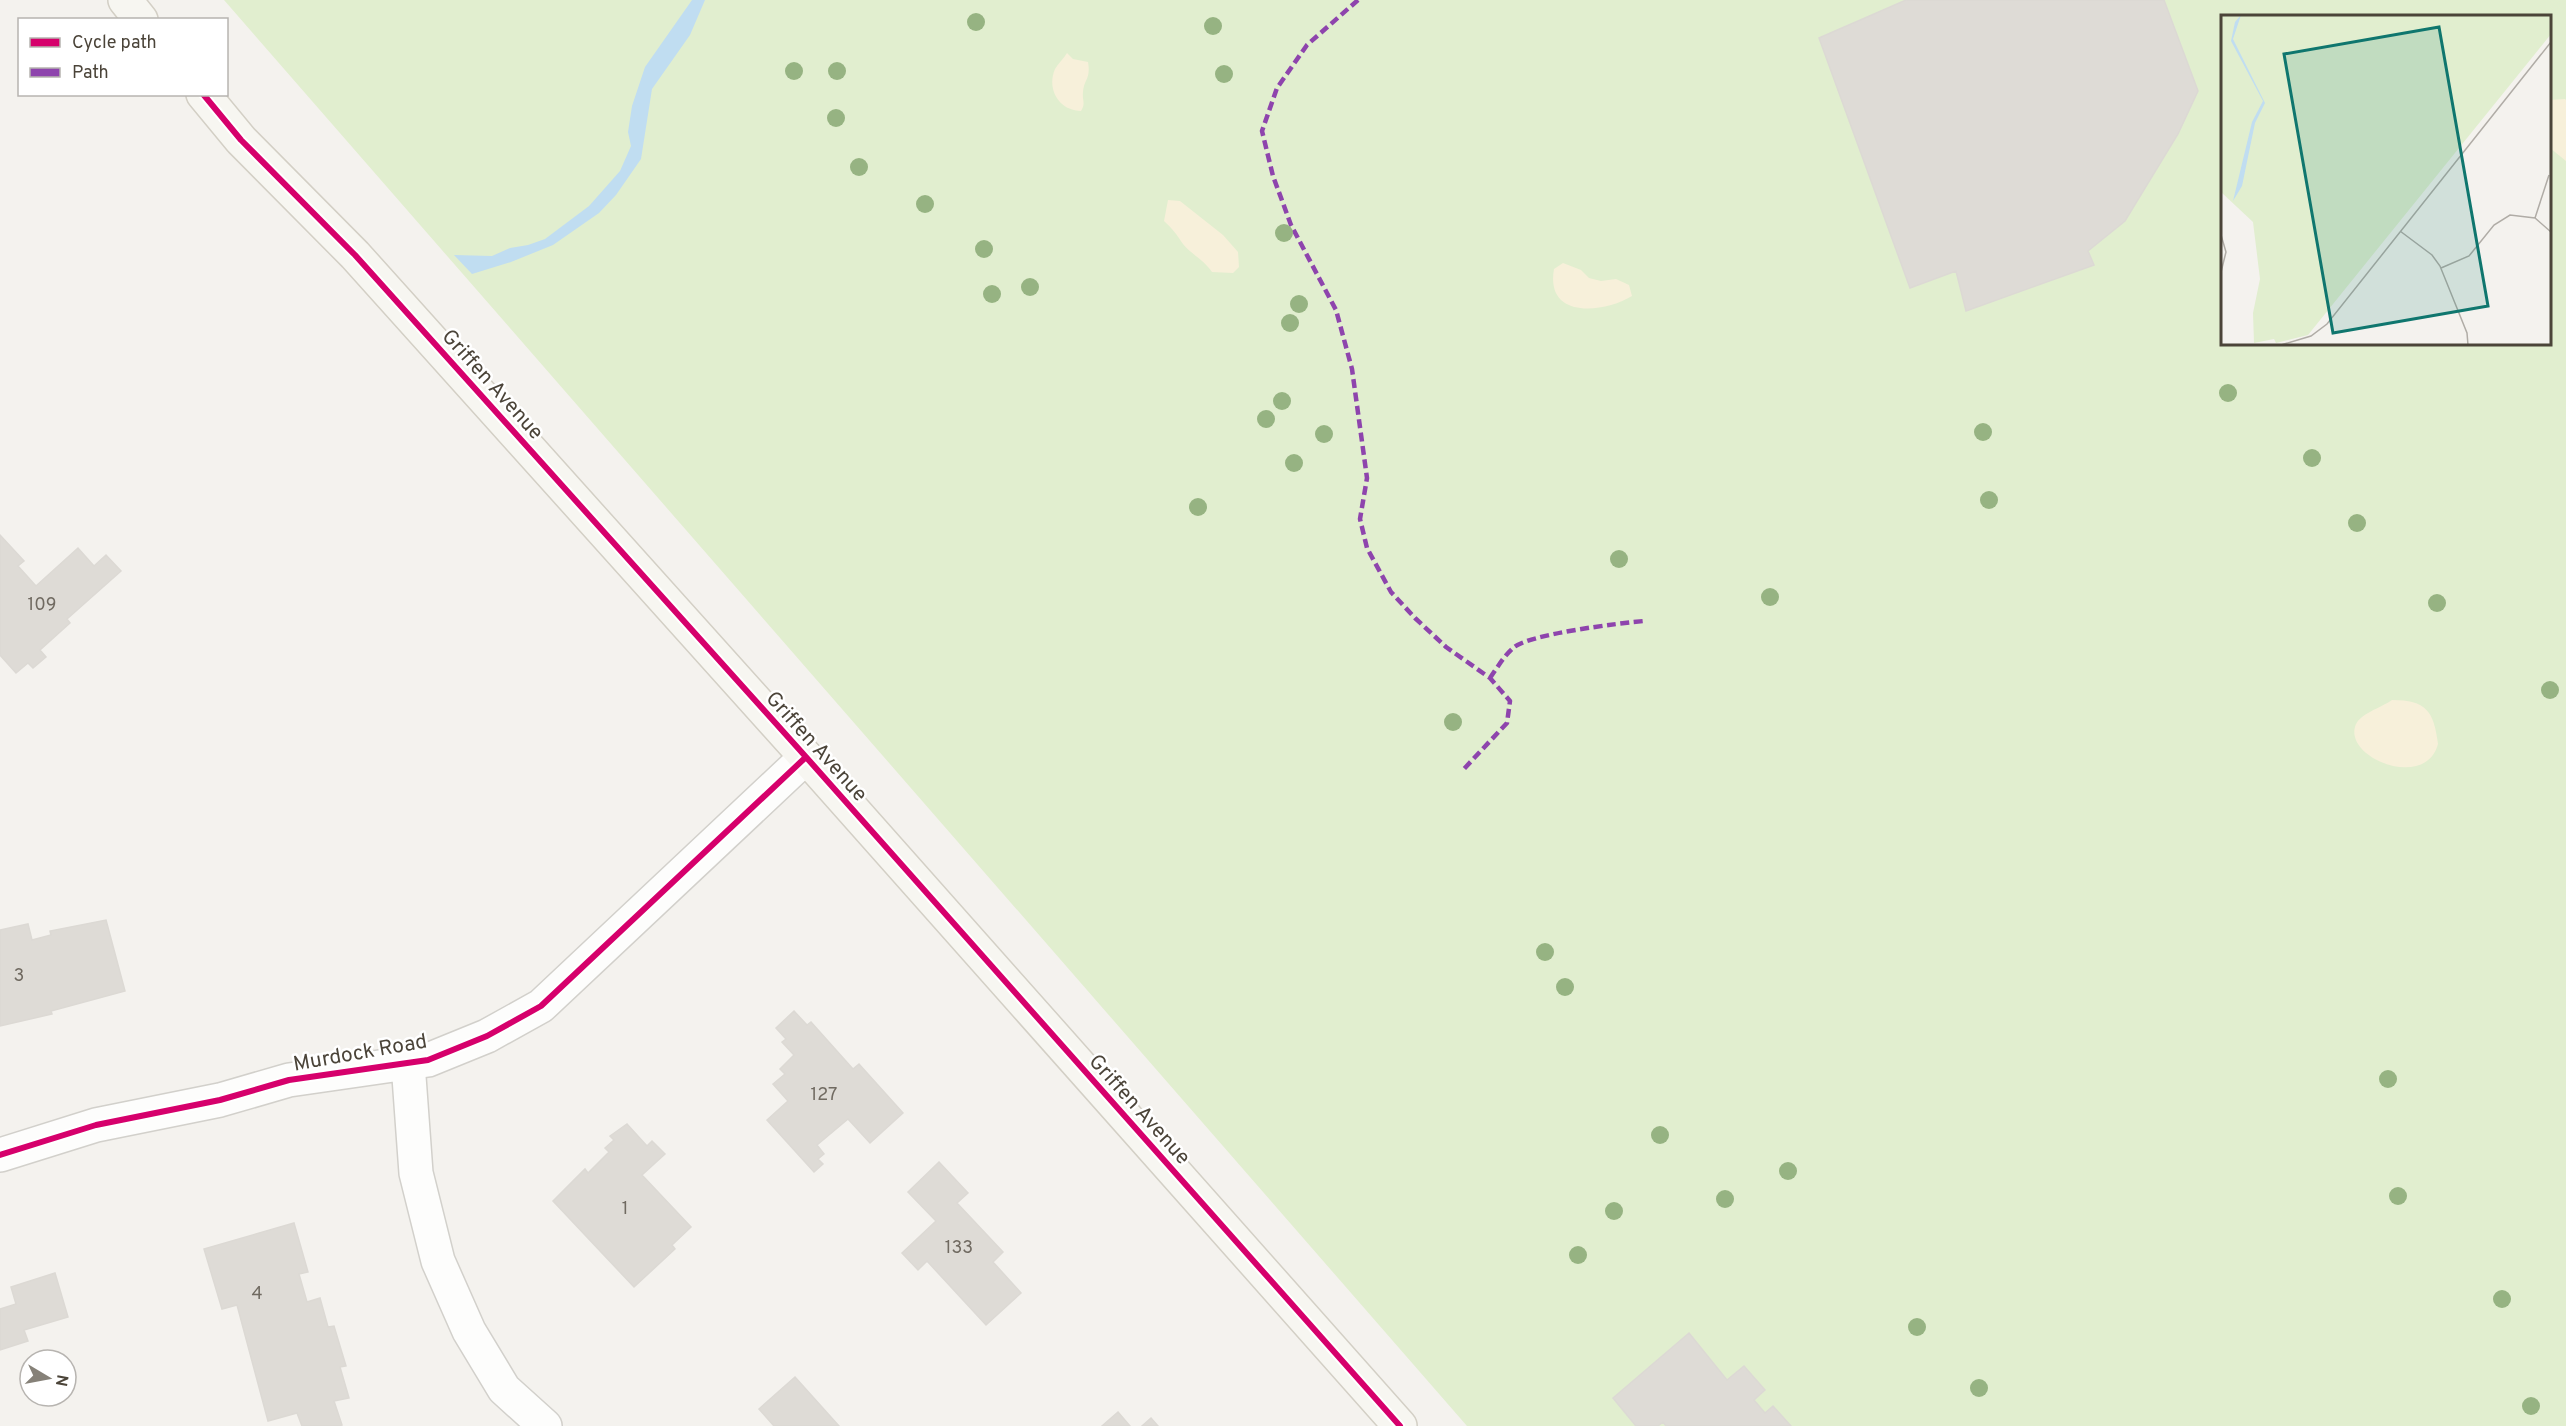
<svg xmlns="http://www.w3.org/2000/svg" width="2566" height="1426" font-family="Overpass,sans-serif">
	<rect width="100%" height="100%" fill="#f4f2ee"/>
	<path fill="#e1eecf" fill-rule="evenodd" d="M224,0H2566V1426H1467ZM2222,16H2550V344H2222Z"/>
	<path fill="#f7f0da" d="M1067,53L1073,59L1088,62C1091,79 1084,79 1083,92C1082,101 1086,103 1081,111C1060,111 1046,90 1055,69C1058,64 1064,58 1067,53Z
		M2565,99L2566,100V161L2550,148V100Z
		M1168,200L1180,201L1223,235L1238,252L1239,267L1233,273L1212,272C1203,259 1192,255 1183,244C1177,235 1172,228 1164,221Z
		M1563,263L1581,270L1589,278L1601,281L1616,279L1629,285L1632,296C1604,313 1545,320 1554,269Z
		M2392,700C2426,700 2434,711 2438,744C2426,790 2346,759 2355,727C2358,714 2381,708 2392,700Z"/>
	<path fill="#c0ddf1" d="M692,0H705L690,35L652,89L641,159L616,195L599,213L553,245L511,262L472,274L454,255L492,256L510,248L528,245L545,239L589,206L620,171L631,146L628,132L632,106L645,67Z"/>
	<path fill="#dedbd6" stroke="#dcd9d4" stroke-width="1.5" d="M1906,0H2164L2198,91L2178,134L2125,221L2088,251L2094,265L1966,311L1956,271L1910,288L1819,38Z
		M0,535L24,561L18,566L36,586L78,548L94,566L106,555L121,571L67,619L70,623L40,650L46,657L33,668L28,663L16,673L0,655Z
		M106,920L125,991L51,1011L52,1014L0,1026V930L28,924L32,940L51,935L50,931Z
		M794,1011L807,1025L811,1022L853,1069L859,1064L903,1113L870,1143L848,1119L817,1145L824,1154L818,1159L823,1164L814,1172L767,1120L788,1101L773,1084L785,1074L780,1069L794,1055L782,1042L786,1039L776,1028Z
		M627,1124L647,1146L652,1141L665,1154L642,1175L691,1227L672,1245L675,1249L634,1287L553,1201L585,1169L588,1173L609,1152L605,1148L614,1140L610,1136Z
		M939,1162L968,1193L957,1203L1003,1252L993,1262L1021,1293L986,1325L927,1261L918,1270L902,1253L936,1221L908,1192Z
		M294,1223L308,1272L299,1274L307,1302L320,1298L328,1327L334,1326L346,1366L340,1367L349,1398L334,1401L342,1425L339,1426H302L297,1413L268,1421L237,1305L222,1309L204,1249Z
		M55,1273L68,1317L24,1330L28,1341L0,1350V1309L16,1304L11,1287Z
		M1689,1333L1727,1380L1744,1366L1765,1390L1754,1400L1765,1413L1773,1406L1791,1426H1666L1663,1422L1658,1426H1636L1613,1398Z
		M795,1377L839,1426H774L759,1409Z
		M1118,1412L1130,1426H1102Z
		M1151,1418L1158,1426H1142Z"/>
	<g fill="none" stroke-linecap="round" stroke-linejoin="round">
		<defs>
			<path id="street" d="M408,1063L416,1173L438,1261L469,1331L504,1389L545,1426
				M0,1155L96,1125L220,1100L289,1080L428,1060L487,1036L541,1006L806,757"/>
			<path id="secondary" d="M125,0L141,20
				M203,94L241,140L355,255L806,757L1400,1426"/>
		</defs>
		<use href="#street" stroke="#d2d0cb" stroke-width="36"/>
		<use href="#secondary" stroke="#d3cfc5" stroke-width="36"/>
		<use href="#street" stroke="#fdfdfc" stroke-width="33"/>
		<use href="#secondary" stroke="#f7f6f1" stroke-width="33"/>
		<path stroke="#8e44ad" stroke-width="4.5" stroke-dasharray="9 4.5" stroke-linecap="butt" d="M1358,0L1307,45L1277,88L1262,131L1273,176L1291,225L1336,310L1352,369L1367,478L1360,519L1367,548L1391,592L1415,618L1446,647L1490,678L1510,701L1507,723L1462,771
			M1490,678C1497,668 1504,656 1513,648C1528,634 1621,623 1644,621"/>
		<defs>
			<path id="cycleway" d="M203,94L241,140L355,255L806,757L1400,1426
				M0,1155L96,1125L220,1100L289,1080L428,1060L487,1036L541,1006L806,757"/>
		</defs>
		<use href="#cycleway" stroke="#fff" stroke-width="10"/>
		<use href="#cycleway" stroke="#d6006c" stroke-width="6"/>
	</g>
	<g fill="#96b382">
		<circle cx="976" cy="22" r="9"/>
		<circle cx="1213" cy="26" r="9"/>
		<circle cx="794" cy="71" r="9"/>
		<circle cx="837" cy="71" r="9"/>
		<circle cx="1224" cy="74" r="9"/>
		<circle cx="836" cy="118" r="9"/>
		<circle cx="859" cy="167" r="9"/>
		<circle cx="925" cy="204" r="9"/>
		<circle cx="1284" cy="233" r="9"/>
		<circle cx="984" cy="249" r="9"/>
		<circle cx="1030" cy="287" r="9"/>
		<circle cx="992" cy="294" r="9"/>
		<circle cx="1299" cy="304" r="9"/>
		<circle cx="1290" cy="323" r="9"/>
		<circle cx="2228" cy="393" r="9"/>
		<circle cx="1282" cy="401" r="9"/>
		<circle cx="1266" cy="419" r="9"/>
		<circle cx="1983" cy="432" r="9"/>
		<circle cx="1324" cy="434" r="9"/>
		<circle cx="2312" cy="458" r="9"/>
		<circle cx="1294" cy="463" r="9"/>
		<circle cx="1989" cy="500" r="9"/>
		<circle cx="1198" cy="507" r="9"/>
		<circle cx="2357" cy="523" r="9"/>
		<circle cx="1619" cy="559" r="9"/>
		<circle cx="1770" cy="597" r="9"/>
		<circle cx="2437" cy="603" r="9"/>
		<circle cx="2550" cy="690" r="9"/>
		<circle cx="1453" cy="722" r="9"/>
		<circle cx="1545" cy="952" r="9"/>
		<circle cx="1565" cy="987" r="9"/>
		<circle cx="2388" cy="1079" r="9"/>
		<circle cx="1660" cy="1135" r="9"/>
		<circle cx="1788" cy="1171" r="9"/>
		<circle cx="2398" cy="1196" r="9"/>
		<circle cx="1725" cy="1199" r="9"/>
		<circle cx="1614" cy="1211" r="9"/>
		<circle cx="1578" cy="1255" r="9"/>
		<circle cx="2502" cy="1299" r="9"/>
		<circle cx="1917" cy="1327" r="9"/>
		<circle cx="1979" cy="1388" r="9"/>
		<circle cx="2531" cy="1406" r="9"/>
	</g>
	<g text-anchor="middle" stroke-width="5" stroke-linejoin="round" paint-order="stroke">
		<g font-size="18" fill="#706a61">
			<text x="42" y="610">109</text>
			<text x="19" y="981">3</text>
			<text x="824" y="1100">127</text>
			<text x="625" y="1214">1</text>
			<text x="959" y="1253">133</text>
			<text x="257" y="1299">4</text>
		</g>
		<g font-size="21" fill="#4b4439" stroke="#fff">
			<text transform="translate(493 384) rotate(48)" y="7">Griffen Avenue</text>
			<text transform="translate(817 746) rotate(48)" y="7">Griffen Avenue</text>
			<text transform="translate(360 1052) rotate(-10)" y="7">Murdock Road</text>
			<text transform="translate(1140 1109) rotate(48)" y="7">Griffen Avenue</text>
		</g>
	</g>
	<g transform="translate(2221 15)">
		<rect width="330" height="330" fill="#f4f2ee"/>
		<path d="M0,0H330V19L87,320L55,328L53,324L33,328L32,298L39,264L32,207L0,177Z" fill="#e1eecf"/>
		<path d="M20,0L12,24L44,88L34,108L21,171L12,186L31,107L42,86L10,26L14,7Z" fill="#c0ddf1"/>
		<path fill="none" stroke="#b0aca6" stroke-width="1.5" d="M314,203L328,160M179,216L211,240L219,251L246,318L247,330M0,220L5,237L0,257M220,253L248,241L273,210L289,200L314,203L330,217M60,330L90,321L106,309L330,27"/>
		<path fill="#0f766e" fill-opacity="0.15" stroke="#0f766e" stroke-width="3" d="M218,12L267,291L112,318L63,39Z"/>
		<rect width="330" height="330" fill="none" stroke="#4b4439" stroke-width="3"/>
	</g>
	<rect x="18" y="18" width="210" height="78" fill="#ffffff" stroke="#b7b4b0" stroke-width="1.5"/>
	<rect x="30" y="38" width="30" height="9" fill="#d6006c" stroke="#b7b4b0" stroke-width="1.5"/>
	<text x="72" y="48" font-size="18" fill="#4b4439">Cycle path</text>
	<rect x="30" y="68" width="30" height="9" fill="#8e44ad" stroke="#b7b4b0" stroke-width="1.5"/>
	<text x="72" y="78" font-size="18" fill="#4b4439">Path</text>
	<g transform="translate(48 1378) rotate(100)"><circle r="28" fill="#ffffff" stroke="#b7b4b0" stroke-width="1.5"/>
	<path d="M0-4.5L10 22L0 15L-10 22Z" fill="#868178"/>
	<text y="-9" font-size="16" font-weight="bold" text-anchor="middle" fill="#4b4439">N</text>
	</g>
</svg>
